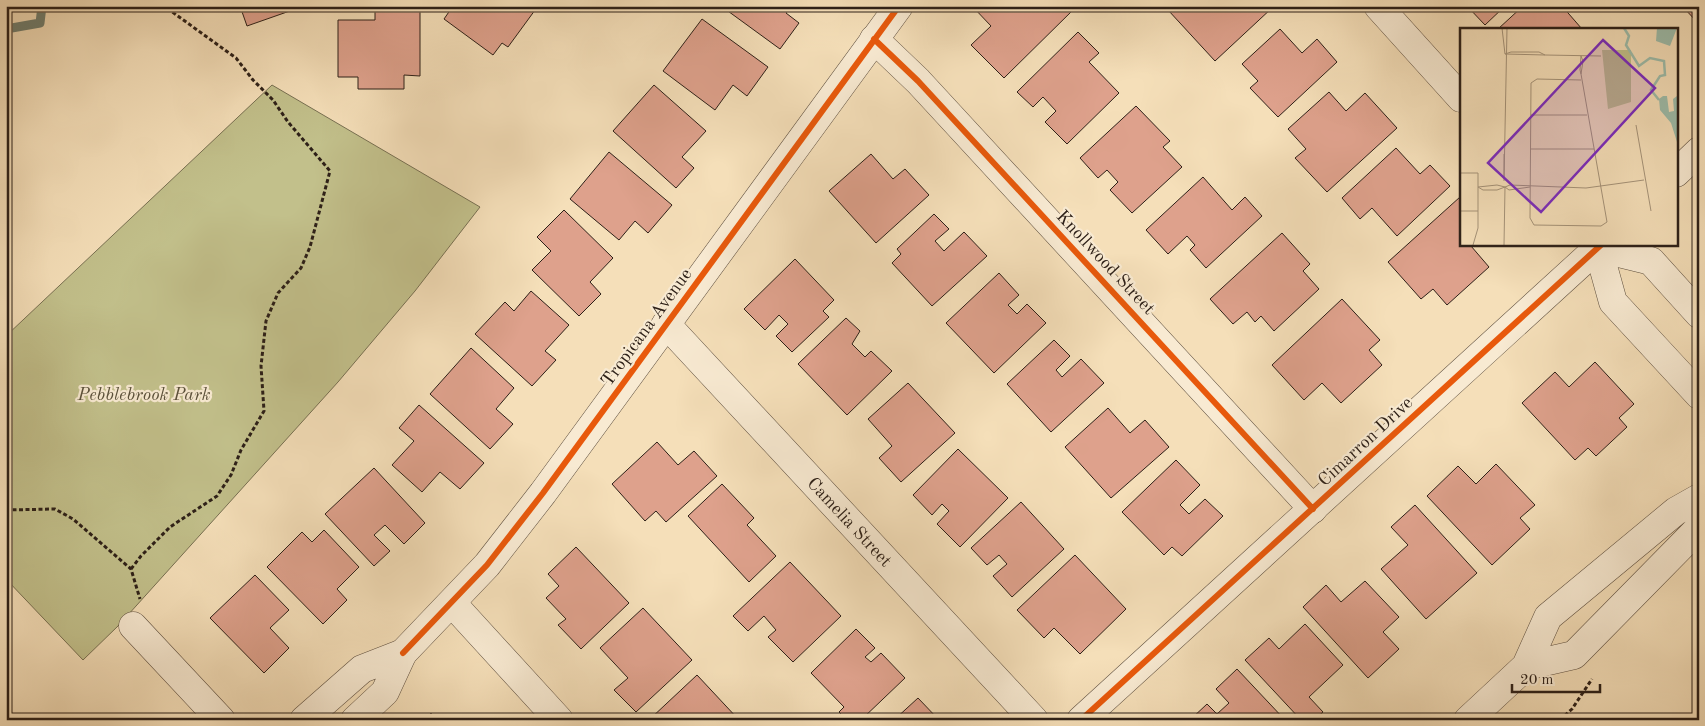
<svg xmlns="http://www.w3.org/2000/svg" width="1705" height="726" font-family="'Old Standard TT',serif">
	<rect width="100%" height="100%" fill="#f5dfb9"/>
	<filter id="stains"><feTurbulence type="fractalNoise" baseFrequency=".004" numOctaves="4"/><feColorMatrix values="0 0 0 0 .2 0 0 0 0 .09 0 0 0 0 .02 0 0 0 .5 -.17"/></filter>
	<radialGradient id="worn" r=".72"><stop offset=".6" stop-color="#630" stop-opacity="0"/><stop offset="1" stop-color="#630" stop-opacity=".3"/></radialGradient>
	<path fill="#c2c08b" stroke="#787052" d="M272,85L480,207L415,291L338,382L118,626L83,660L6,579V336Z"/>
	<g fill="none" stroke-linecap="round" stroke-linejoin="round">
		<path stroke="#707e70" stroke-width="9" d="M6,29L40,23L42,6"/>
	</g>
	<path fill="#dea18c" stroke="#2d2018" d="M240,6H304L247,26Z
		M375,6H420V76L404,75V89H358V77H338V20H375Z
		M453,6H538L508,47L502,43L493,55L444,19Z
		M721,6H791L786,13L799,23L780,49Z
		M972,6H1071L1074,9L1004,78L971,45L991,26Z
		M1172,6H1272L1273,7L1215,61L1168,10Z
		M1467,6H1505L1485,25Z
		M1523,6H1562L1582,29H1498Z
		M1682,6H1699V24Z
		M702,19L768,67L747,96L733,85L715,110L663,71Z
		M1280,29L1302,53L1317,39L1337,62L1278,117L1250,88L1258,81L1242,64Z
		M1078,32L1099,53L1089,62L1119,93L1067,144L1045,122L1056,111L1043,97L1033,107L1017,92Z
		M654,85L706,131L682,157L694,168L676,188L613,131Z
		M1329,92L1346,111L1365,93L1397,128L1327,192L1295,158L1306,149L1288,129Z
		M1136,106L1170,141L1163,147L1182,167L1132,213L1110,190L1118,182L1107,170L1098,178L1080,158Z
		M1396,148L1420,174L1430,165L1450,186L1397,236L1372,208L1360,219L1342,198Z
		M609,152L672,205L648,233L635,221L619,240L570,199Z
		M871,154L893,179L905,169L929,195L876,243L829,191Z
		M1203,177L1232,210L1245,197L1262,216L1206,268L1190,250L1195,245L1187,236L1168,254L1146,230Z
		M1460,197L1461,198V244H1474L1471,246L1489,267L1447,305L1433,289L1421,299L1388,262Z
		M564,210L613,258L590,282L601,294L579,316L532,270L551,251L537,237Z
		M934,214L949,229L935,241L944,251L964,232L987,256L932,306L892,263L901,254L897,249Z
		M1282,233L1310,264L1303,271L1319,289L1274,331L1261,316L1255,322L1247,312L1233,324L1210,299Z
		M795,259L834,300L823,311L829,317L792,352L776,336L788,324L779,315L765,330L744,309Z
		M999,273L1019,295L1008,305L1017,314L1027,304L1046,323L994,373L946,323Z
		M531,291L569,325L545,351L556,360L532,386L475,334L505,302L514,311Z
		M1342,299L1380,340L1369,350L1382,365L1341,403L1322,383L1304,400L1272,365Z
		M846,318L860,331L852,344L865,357L871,351L892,371L847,415L798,364Z
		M1054,340L1070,356L1056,370L1062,377L1081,359L1104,383L1051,432L1007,384Z
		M471,348L514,388L496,409L513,424L490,449L430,394Z
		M1595,362L1634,404L1619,418L1627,427L1596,456L1588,448L1575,460L1522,403L1555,372L1569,387Z
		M908,383L955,433L901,482L879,458L892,446L868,419Z
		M419,405L484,463L460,489L440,472L422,492L392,465L414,441L399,428Z
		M1108,408L1130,433L1145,420L1169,447L1111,498L1065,447Z
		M657,442L678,465L694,451L717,476L666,522L656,511L645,521L612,484Z
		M958,449L1008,498L960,547L937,524L949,511L942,504L932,515L913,495Z
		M1176,460L1200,485L1180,505L1189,514L1205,499L1223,516L1182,556L1172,547L1164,555L1122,512Z
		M1496,464L1535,505L1520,518L1530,529L1492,565L1427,496L1458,466L1476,484Z
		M374,468L425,523L404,544L385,525L374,535L390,551L374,566L325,514Z
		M722,484L754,518L747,525L776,556L749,582L688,516Z
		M1021,502L1064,549L1012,597L993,576L1007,564L999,555L987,565L971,548Z
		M1415,505L1477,573L1426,619L1381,569L1408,545L1391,527Z
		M324,530L359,567L337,589L347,600L323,624L267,567L302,532L312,542Z
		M576,547L629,603L581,649L558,625L566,619L546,598L559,586L548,574Z
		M1075,555L1126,609L1080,654L1054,628L1044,638L1017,610Z
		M790,562L841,616L793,662L768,637L776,630L764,616L748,631L733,616Z
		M255,575L289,610L270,628L289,648L264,673L210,618Z
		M1365,581L1399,617L1383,632L1399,649L1368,678L1303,607L1326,585L1341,602Z
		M643,608L692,660L636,712L614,690L628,678L600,648Z
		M1305,624L1343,665L1309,697L1323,712L1314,720H1301L1245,660L1269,638L1279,649Z
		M856,629L875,648L865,657L871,662L881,653L905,678L861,720H847L839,712L844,707L811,673Z
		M1237,669L1285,720L1191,719L1207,704L1217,714L1229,703L1216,689Z
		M697,675L739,720H651L650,719Z
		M918,698L939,720H894Z
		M431,713L437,720H424Z"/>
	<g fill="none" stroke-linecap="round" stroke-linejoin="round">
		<defs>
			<g id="minor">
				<path d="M1378,6L1461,98"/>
				<path d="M874,39L918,81L1313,509"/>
				<path d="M1676,173L1699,151"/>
				<path d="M1595,244L1598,248L1613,302L1699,395"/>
				<path d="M1598,248L1651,261L1699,314"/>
				<path id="s1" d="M666,324L1034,720"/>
				<path d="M452,603L559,720"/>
				<path d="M133,626L221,720"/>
				<path d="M403,653L487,565L543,493L899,6"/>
				<path d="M304,720L362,669L403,653L385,692L355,720"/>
				<path d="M1081,720L1602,244"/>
			</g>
			<path id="tertiary" d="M1526,666L1574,655L1699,528
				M1468,720L1526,666L1548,617L1676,511L1699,498"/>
		</defs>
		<use href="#minor" stroke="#5f5040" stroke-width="29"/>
		<use href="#tertiary" stroke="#5f5040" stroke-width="29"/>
		<path stroke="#2d2018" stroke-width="3" stroke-dasharray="4 2.5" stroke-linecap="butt" d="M6,510L55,509L73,519L131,569L140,599
			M131,569L141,556L170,527L217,496L231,475L241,450L264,411L261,366L266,321L278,293L301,268L310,247L330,171L288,122L273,100L253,80L236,58L164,6
			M1560,720L1572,709L1592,679"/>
		<use href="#minor" stroke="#f8ead2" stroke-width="28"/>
		<use href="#tertiary" stroke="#f8ead2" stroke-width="28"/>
		<defs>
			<path id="cycleway" d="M874,39L918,81L1313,509
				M403,653L487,565L543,493L899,6
				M1081,720L1602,244"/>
		</defs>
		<use href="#cycleway" stroke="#f8ead2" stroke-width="9"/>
		<use href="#cycleway" stroke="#e8590c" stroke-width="6"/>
	</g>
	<g text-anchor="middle" stroke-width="4.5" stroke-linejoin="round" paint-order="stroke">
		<g font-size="18" fill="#2d2018" stroke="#f8ead2">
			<text transform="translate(1106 262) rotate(47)" y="6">Knollwood Street</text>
			<text transform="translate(646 327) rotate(-54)" y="6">Tropicana Avenue</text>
			<text transform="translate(1365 441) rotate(-43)" y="6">Cimarron Drive</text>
			<text dy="6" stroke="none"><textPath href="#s1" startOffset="270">Camelia Street</textPath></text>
		</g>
		<g font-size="18" font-style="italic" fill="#5a503a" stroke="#f8ead2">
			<text x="144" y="400">Pebblebrook Park</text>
		</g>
	</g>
	<g transform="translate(1460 28)">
		<rect width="218" height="218" fill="#f5dfb9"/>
		<path d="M142,22H171V74L148,81Z" fill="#c2c08b"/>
		<path d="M197,0H217L210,18L196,13ZM203,68H207L209,84L214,83L213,71L217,68V114L211,95L200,82L199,71Z" fill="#9dbdab"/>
		<path fill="none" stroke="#9dbdab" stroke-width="2.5" d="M164,0L169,8L166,17L179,38L190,30L204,33L205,47L200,48L191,62L199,72"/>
		<path fill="none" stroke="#a59379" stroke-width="1" d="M42,0L45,26M51,24H79L85,27L45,26ZM85,27L141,28M121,28L123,33L121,46L120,42ZM121,46L147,194L141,198L74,197L70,190L71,55L77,51L121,52M71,87H127M176,97L191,183M70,121H134M0,145H18V200L13,217M44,151V126M44,153L47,0M70,159L49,162L45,159L37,157L18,159L23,162H37L45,159L50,157L126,160L184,152M0,183H18M44,217L45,159"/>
		<path fill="#7b2cbf" fill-opacity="0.15" stroke="#7b2cbf" stroke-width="2.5" d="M143,12L195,60L81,184L28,135Z"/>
		<rect width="218" height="218" fill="none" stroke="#2d2018" stroke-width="2.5"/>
	</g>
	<rect width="1705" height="726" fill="none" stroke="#f5dfb9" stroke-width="25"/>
	<rect x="8" y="8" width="1690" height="711" fill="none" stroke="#2d2018" stroke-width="2.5"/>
	<rect x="12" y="12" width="1680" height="701" fill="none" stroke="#2d2018"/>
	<path d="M1512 684v8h88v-8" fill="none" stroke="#2d2018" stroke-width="2.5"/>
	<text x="1520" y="684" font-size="15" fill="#2d2018" stroke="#f8ead2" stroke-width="4" paint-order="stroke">20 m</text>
	<rect width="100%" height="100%" filter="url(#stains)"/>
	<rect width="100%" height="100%" fill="url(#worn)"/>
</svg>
